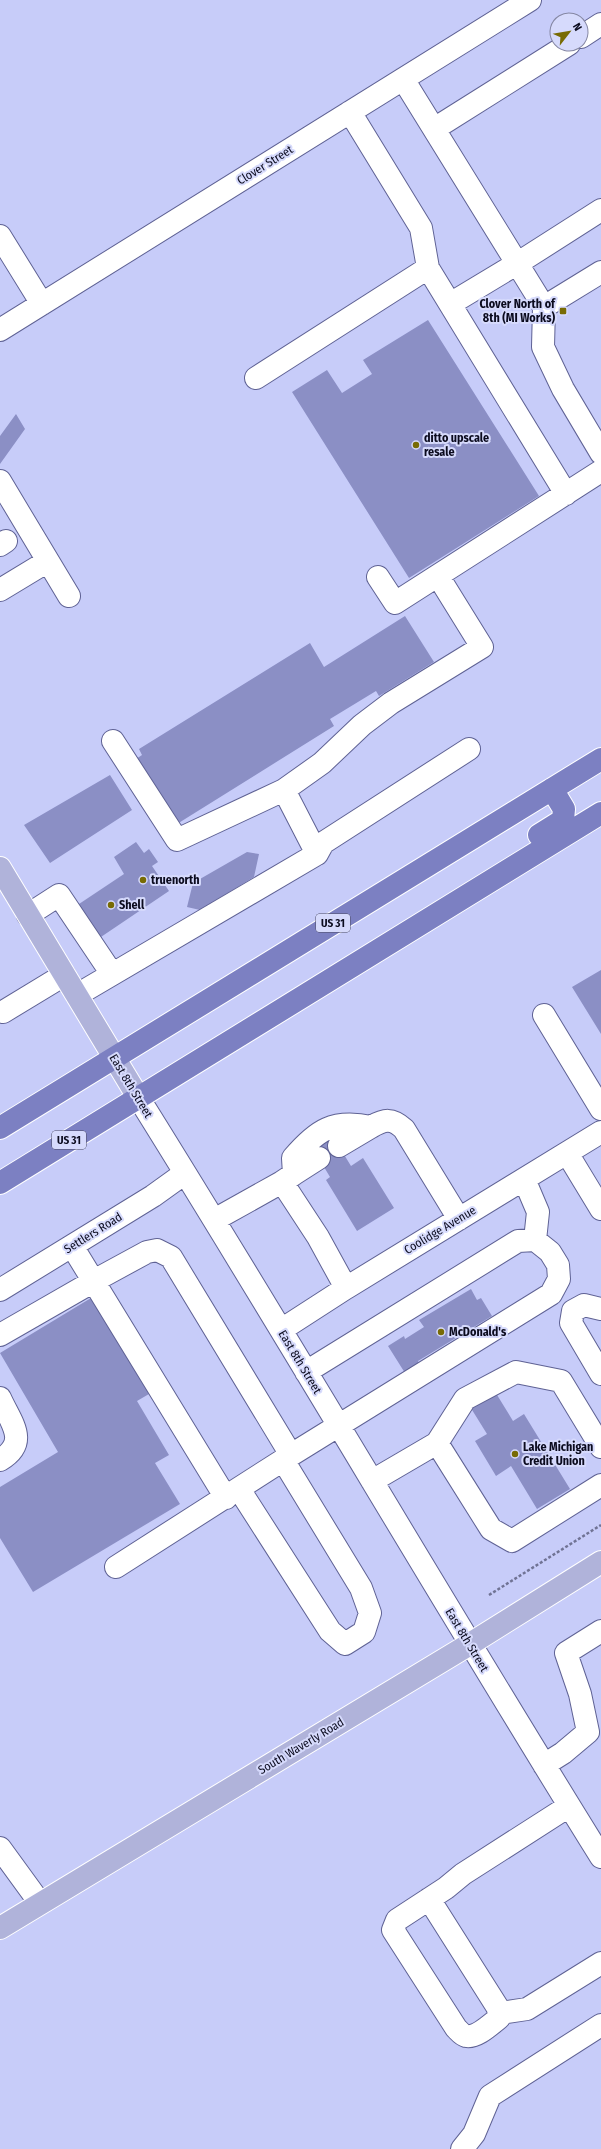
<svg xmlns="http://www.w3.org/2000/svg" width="601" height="2149" font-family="'Fira Sans Condensed',sans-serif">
	<rect width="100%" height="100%" fill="#c7ccf9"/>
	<path fill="#8b8fc5" d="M428,320L539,496L409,578L292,392L327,370L342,393L372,374L363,360Z
		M16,414L25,429L0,464V436Z
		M405,616L434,662L379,696L376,691L330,719L334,726L177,824L136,759L142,755L139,749L310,643L324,667Z
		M110,775L132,810L50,863L24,825Z
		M136,842L144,853L149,849L158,862L152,866L169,891L95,941L73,908L124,874L114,857Z
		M247,852L259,854L254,877L200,910L187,907L193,883Z
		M601,970V1034L572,987Z
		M332,1135L351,1166L363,1158L394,1208L357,1231L326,1180L330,1177L312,1147Z
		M471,1289L477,1300L481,1298L492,1316L418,1361L419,1364L405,1373L388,1346L404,1336L405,1339L424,1327L419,1320Z
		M91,1298L149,1394L137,1401L169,1455L155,1463L180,1504L33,1592L0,1538V1487L58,1452L0,1353Z
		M494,1390L513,1421L524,1414L570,1489L537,1509L511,1466L496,1476L475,1441L487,1434L469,1405Z"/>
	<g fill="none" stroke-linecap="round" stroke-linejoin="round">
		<defs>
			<path id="minor" d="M581,37L601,24
				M403,79L544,307L601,272
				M350,112L421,228L428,268L450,304L518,263L601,210
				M434,129L569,44
				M0,236L42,304
				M450,304L566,494
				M544,307L543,347L563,389L601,453
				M0,330L530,0
				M256,378L428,268
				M0,481L69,596
				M0,545L6,541
				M378,577L395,603L601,471
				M0,590L48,561
				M113,741L177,840L284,790L322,763L362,725L391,703L482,647L438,576
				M284,790L317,854
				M28,915L59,895L112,974
				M77,995L317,854L323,843L469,749
				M3,1012L64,975
				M544,1015L601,1109
				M138,1097C295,1348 444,1605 601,1857
				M339,1146L371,1127
				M567,1153L601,1209
				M294,1174L319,1158
				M524,1179L538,1212L535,1240
				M282,1182L294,1174L293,1158C317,1130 333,1119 371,1127C385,1119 392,1118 404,1129L459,1219
				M214,1220L282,1182L318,1237L346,1288
				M72,1246L226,1498
				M0,1290L153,1196L185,1173
				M601,1309L584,1305L573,1311L571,1323L601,1374
				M281,1330L346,1288L601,1132
				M0,1335L101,1277L147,1252L157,1250L171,1257L291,1455L551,1294L559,1279L558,1265L550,1252L535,1240L518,1241L306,1372
				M0,1398C11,1423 30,1442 0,1460
				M437,1443L491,1529L512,1541L601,1485
				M372,1481L437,1443L465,1399L516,1372L561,1381L601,1447
				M239,1489L330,1631L345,1644L364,1632L370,1613L361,1588L283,1460
				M116,1567L291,1455
				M544,1765L563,1753L588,1732L580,1694L566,1653L601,1631
				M0,1848L40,1903
				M429,1899L498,2008L499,2018C491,2024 477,2038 466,2036C462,2035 459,2031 456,2028L393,1930L397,1920L446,1888L463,1874L569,1806
				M500,2013L527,2009L601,1963
				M462,2149L474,2134L490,2096L601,2025"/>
			<path id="major" d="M0,868L138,1097
				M0,1928L470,1644L601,1562"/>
			<path id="highway" d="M539,835L563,820L564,809L552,789
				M0,1128L601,759
				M0,1183L601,813"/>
		</defs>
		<use href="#minor" stroke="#5f6294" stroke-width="24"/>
		<use href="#major" stroke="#fff" stroke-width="24"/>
		<use href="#highway" stroke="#fff" stroke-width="24"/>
		<path stroke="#707394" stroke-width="2.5" stroke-dasharray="3 2" stroke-linecap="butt" d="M489,1595L601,1525"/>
		<use href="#minor" stroke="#fff" stroke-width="22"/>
		<use href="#major" stroke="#b0b3da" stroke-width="22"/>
		<use href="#highway" stroke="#7c80c2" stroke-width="22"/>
	</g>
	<g fill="#786b04" stroke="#d6dafc" stroke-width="1.5">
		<rect x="559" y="307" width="8" height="8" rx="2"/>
		<circle cx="416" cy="445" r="4"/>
		<circle cx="143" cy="880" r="4"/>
		<circle cx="111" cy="905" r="4"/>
		<circle cx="441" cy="1332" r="4"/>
		<circle cx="515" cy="1454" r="4"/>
	</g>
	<g text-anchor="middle" stroke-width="4" stroke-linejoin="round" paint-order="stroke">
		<g fill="#d6dafc" stroke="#484961" stroke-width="1">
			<rect x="316" y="914" width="34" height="18" rx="3"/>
			<rect x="52" y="1131" width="34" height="18" rx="3"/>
		</g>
		<g font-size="11" font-weight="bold" fill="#0b0b1e">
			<text x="333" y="927">US 31</text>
			<text x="69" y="1144">US 31</text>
		</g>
		<g font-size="12" fill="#0b0b1e" stroke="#d6dafc">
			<text transform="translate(265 165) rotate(-32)" y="4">Clover Street</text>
			<text transform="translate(131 1086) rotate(59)" y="4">East 8th Street</text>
			<text transform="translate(440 1230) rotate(-31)" y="4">Coolidge Avenue</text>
			<text transform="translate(93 1233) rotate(-32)" y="4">Settlers Road</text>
			<text transform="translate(300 1362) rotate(59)" y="4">East 8th Street</text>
			<text transform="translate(467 1640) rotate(59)" y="4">East 8th Street</text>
			<text transform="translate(301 1746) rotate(-31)" y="4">South Waverly Road</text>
		</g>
		<g font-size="12" font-weight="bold" fill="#0b0b1e" stroke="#d6dafc" text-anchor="start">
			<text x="555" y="308" text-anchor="end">Clover North of<tspan x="555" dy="14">8th (MI Works)</tspan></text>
			<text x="424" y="442">ditto upscale<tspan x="424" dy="14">resale</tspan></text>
			<text x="151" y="884">truenorth</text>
			<text x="119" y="909">Shell</text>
			<text x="449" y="1336">McDonald's</text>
			<text x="523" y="1451">Lake Michigan<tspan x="523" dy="14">Credit Union</tspan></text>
		</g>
	</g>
	<g transform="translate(569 32) rotate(59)"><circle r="19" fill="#d6dafc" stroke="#8587a3"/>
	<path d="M0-3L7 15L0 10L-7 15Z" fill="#786b04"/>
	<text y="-6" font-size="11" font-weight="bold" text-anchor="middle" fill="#0b0b1e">N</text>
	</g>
</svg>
